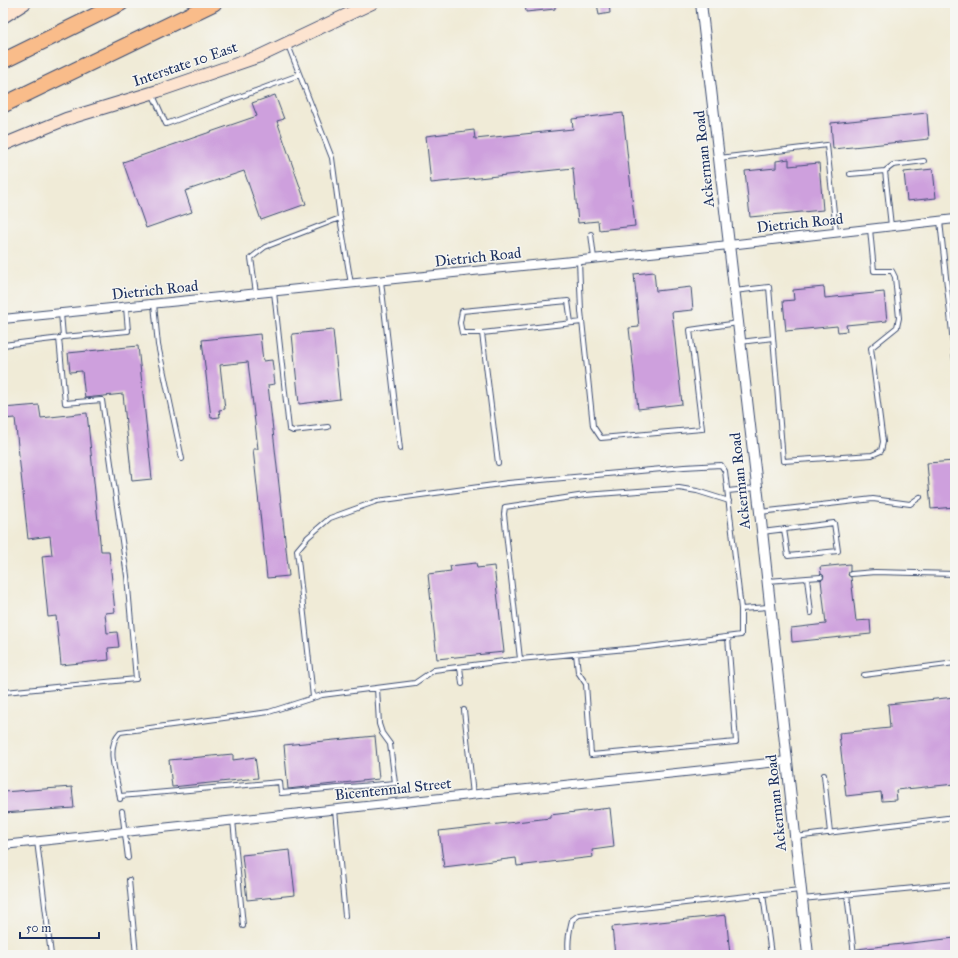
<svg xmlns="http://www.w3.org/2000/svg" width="958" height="958" font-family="'IM FELL Great Primer',serif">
	<rect width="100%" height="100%" fill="#f6f6f2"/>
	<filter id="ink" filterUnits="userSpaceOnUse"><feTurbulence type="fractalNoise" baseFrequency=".025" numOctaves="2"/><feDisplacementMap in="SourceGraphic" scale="8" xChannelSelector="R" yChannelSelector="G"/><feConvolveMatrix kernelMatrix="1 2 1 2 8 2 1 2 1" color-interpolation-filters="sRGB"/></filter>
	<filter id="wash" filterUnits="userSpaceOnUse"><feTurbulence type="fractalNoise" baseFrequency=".012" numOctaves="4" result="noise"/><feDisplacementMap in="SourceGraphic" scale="16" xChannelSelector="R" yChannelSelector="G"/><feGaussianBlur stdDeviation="0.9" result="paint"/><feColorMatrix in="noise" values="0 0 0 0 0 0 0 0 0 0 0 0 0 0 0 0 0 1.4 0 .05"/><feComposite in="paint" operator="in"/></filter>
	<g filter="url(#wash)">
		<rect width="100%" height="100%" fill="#f0ebd7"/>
		<g id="blocks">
			<path fill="#cea0dd" d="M525,3H555V9L526,12Z
				M597,3H609L610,13L599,15Z
				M275,95L284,119L277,121L306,204L261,220L244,171L185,191L192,212L146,228L123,162L257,116L252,103Z
				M623,113L635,226L599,230L598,221L578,223L573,168L431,183L426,136L474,130L475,139L573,129L572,119Z
				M927,113L929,139L833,149L831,123Z
				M789,159V166L819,163L823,210L750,217L745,171L776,168V161Z
				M933,169L936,198L907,201L904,172Z
				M654,272L656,291L691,287L693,310L672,312L682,404L638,409L629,328L639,327L634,274Z
				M824,287L825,298L884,292L887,321L846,325L847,331L838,332L837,326L786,331L783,301L794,300L793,290Z
				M333,330L340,399L299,404L292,334Z
				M260,334L263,361L272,360L275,384L268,385L289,576L267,578L253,449H258L248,362L220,365L225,409L219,410L220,417L211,418L202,340Z
				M138,346L152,479L132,481L123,394L85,398L82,371L70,372L68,353Z
				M39,405L41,418L87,413L101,551H109L115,612L105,613L107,633L117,632L119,647L108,648L109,660L61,665L56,616L48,617L42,556L52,555L50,536L28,539L15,418L3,419V408Z
				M955,461V507L931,509L927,463Z
				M476,563L477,568L494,566L504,652L437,659L428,574L451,571L450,566Z
				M850,564V571L848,575L851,577L856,621L870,620L871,634L792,642L791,628L826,624L821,580L824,576L821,574L820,567Z
				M955,697V784L896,790L897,800L882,801L881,792L846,796L839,733L890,728L888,704Z
				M375,736L379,779L288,789L284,745Z
				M233,754V760L255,757L258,778L172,787L169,760Z
				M72,787L74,808L3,813V792Z
				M610,808L614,847L592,850L593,857L517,866L516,858L444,867L439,831L550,818V815Z
				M290,850L295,895L247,900L242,855Z
				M726,915L730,955H615L612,927Z
				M955,938V955H857V949Z"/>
		</g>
	</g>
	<g filter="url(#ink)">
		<use href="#blocks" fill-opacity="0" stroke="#3b4b70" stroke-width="1"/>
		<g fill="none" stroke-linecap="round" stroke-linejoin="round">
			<defs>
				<path id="service" d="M288,45L332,158L340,218
					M152,93L166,124L299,75
					M719,158L827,145L836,232
					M885,171L893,165L924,161
					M850,174L885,171L891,226
					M940,221L955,361
					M591,234L594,258
					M579,260L581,311L593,426L601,438L702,429L690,330L738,323
					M381,281L400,449
					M734,291L769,287L783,461L872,455L881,451L883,442L871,348L897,327L899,318L895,277L892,271H874L870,229
					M274,292L289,429L293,431L328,427
					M256,293L251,258L265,247L340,218L351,284
					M154,304L158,345L182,459
					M61,313L63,337L128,331L126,307
					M482,333H462L460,323L462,311L568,301L571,323
					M740,342L773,338
					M3,345L61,338
					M498,463L482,333L582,322
					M728,491L756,488
					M760,512L873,499L910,504L920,497
					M762,532L834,523L838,551L788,556L784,529
					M851,574L875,572L955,574
					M807,578L821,577
					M768,581L807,578L811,613
					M741,609L769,607
					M576,654L578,672L586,684L591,755L736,742L728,637
					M460,667L462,684
					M864,675L955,663
					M3,691L5,692L136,679L127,576L102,400L65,403L59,338
					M313,697L297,550L308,537L330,518L377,501L508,483L684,467L721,465L725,471L741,609V635L648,647L520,659L504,514L505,507L585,495L679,488L697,491L729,501
					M464,710L473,795
					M824,775L830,833
					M120,796L280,782L281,793L395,783L390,744L382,733L379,724L377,688
					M120,799C118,778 104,749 120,732L269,712L322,695L415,683L434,670L520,659
					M335,810L345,916
					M122,811L128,858
					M233,820L243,926
					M795,837L955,817
					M37,841L51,955
					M129,880L136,955
					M763,894L771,955
					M847,894L854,955
					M802,899L955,884
					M569,955C567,942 569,932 572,920L579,915L800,890"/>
				<path id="minor" d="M3,319L729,245L955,219
					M3,845L787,761"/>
				<path id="tertiary" d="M701,3L760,512L808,955"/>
				<path id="secondary" d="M3,17L25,3
					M3,145L66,119L158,91L260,56L372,3"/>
				<path id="motorway" d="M3,61L121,3
					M3,105L214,3"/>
			</defs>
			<use href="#service" stroke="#3b4b70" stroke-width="6"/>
			<use href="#minor" stroke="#3b4b70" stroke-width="10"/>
			<use href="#tertiary" stroke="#3b4b70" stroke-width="12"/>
			<use href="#secondary" stroke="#3b4b70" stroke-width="14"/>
			<use href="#motorway" stroke="#3b4b70" stroke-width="17"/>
			<use href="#service" stroke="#fff" stroke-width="4"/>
			<use href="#minor" stroke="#fff" stroke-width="8"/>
			<use href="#tertiary" stroke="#fff" stroke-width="10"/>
			<use href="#secondary" stroke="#fde4d0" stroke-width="12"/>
			<use href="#motorway" stroke="#f9bc8a" stroke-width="15"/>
		</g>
	</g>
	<g text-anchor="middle" stroke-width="3" stroke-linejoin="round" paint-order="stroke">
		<g font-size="15" fill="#1b2f5e" stroke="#f6f6f2">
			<text transform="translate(185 64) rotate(-19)" y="5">Interstate 10 East</text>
			<text transform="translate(704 159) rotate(-96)" y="5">Ackerman Road</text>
			<text transform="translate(800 223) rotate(-6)" y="5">Dietrich Road</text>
			<text transform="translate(478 257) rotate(-6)" y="5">Dietrich Road</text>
			<text transform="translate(155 290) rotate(-6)" y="5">Dietrich Road</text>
			<text transform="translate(740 481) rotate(-96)" y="5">Ackerman Road</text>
			<text transform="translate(393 789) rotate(-6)" y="5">Bicentennial Street</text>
			<text transform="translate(776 803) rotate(-96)" y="5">Ackerman Road</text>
		</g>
	</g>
	<rect width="958" height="958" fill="none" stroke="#f6f6f2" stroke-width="16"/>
	<path d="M20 932v6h79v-6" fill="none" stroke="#1b2f5e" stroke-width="2"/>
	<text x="26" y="932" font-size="12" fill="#1b2f5e" stroke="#f6f6f2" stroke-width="3" paint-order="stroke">50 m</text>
</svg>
